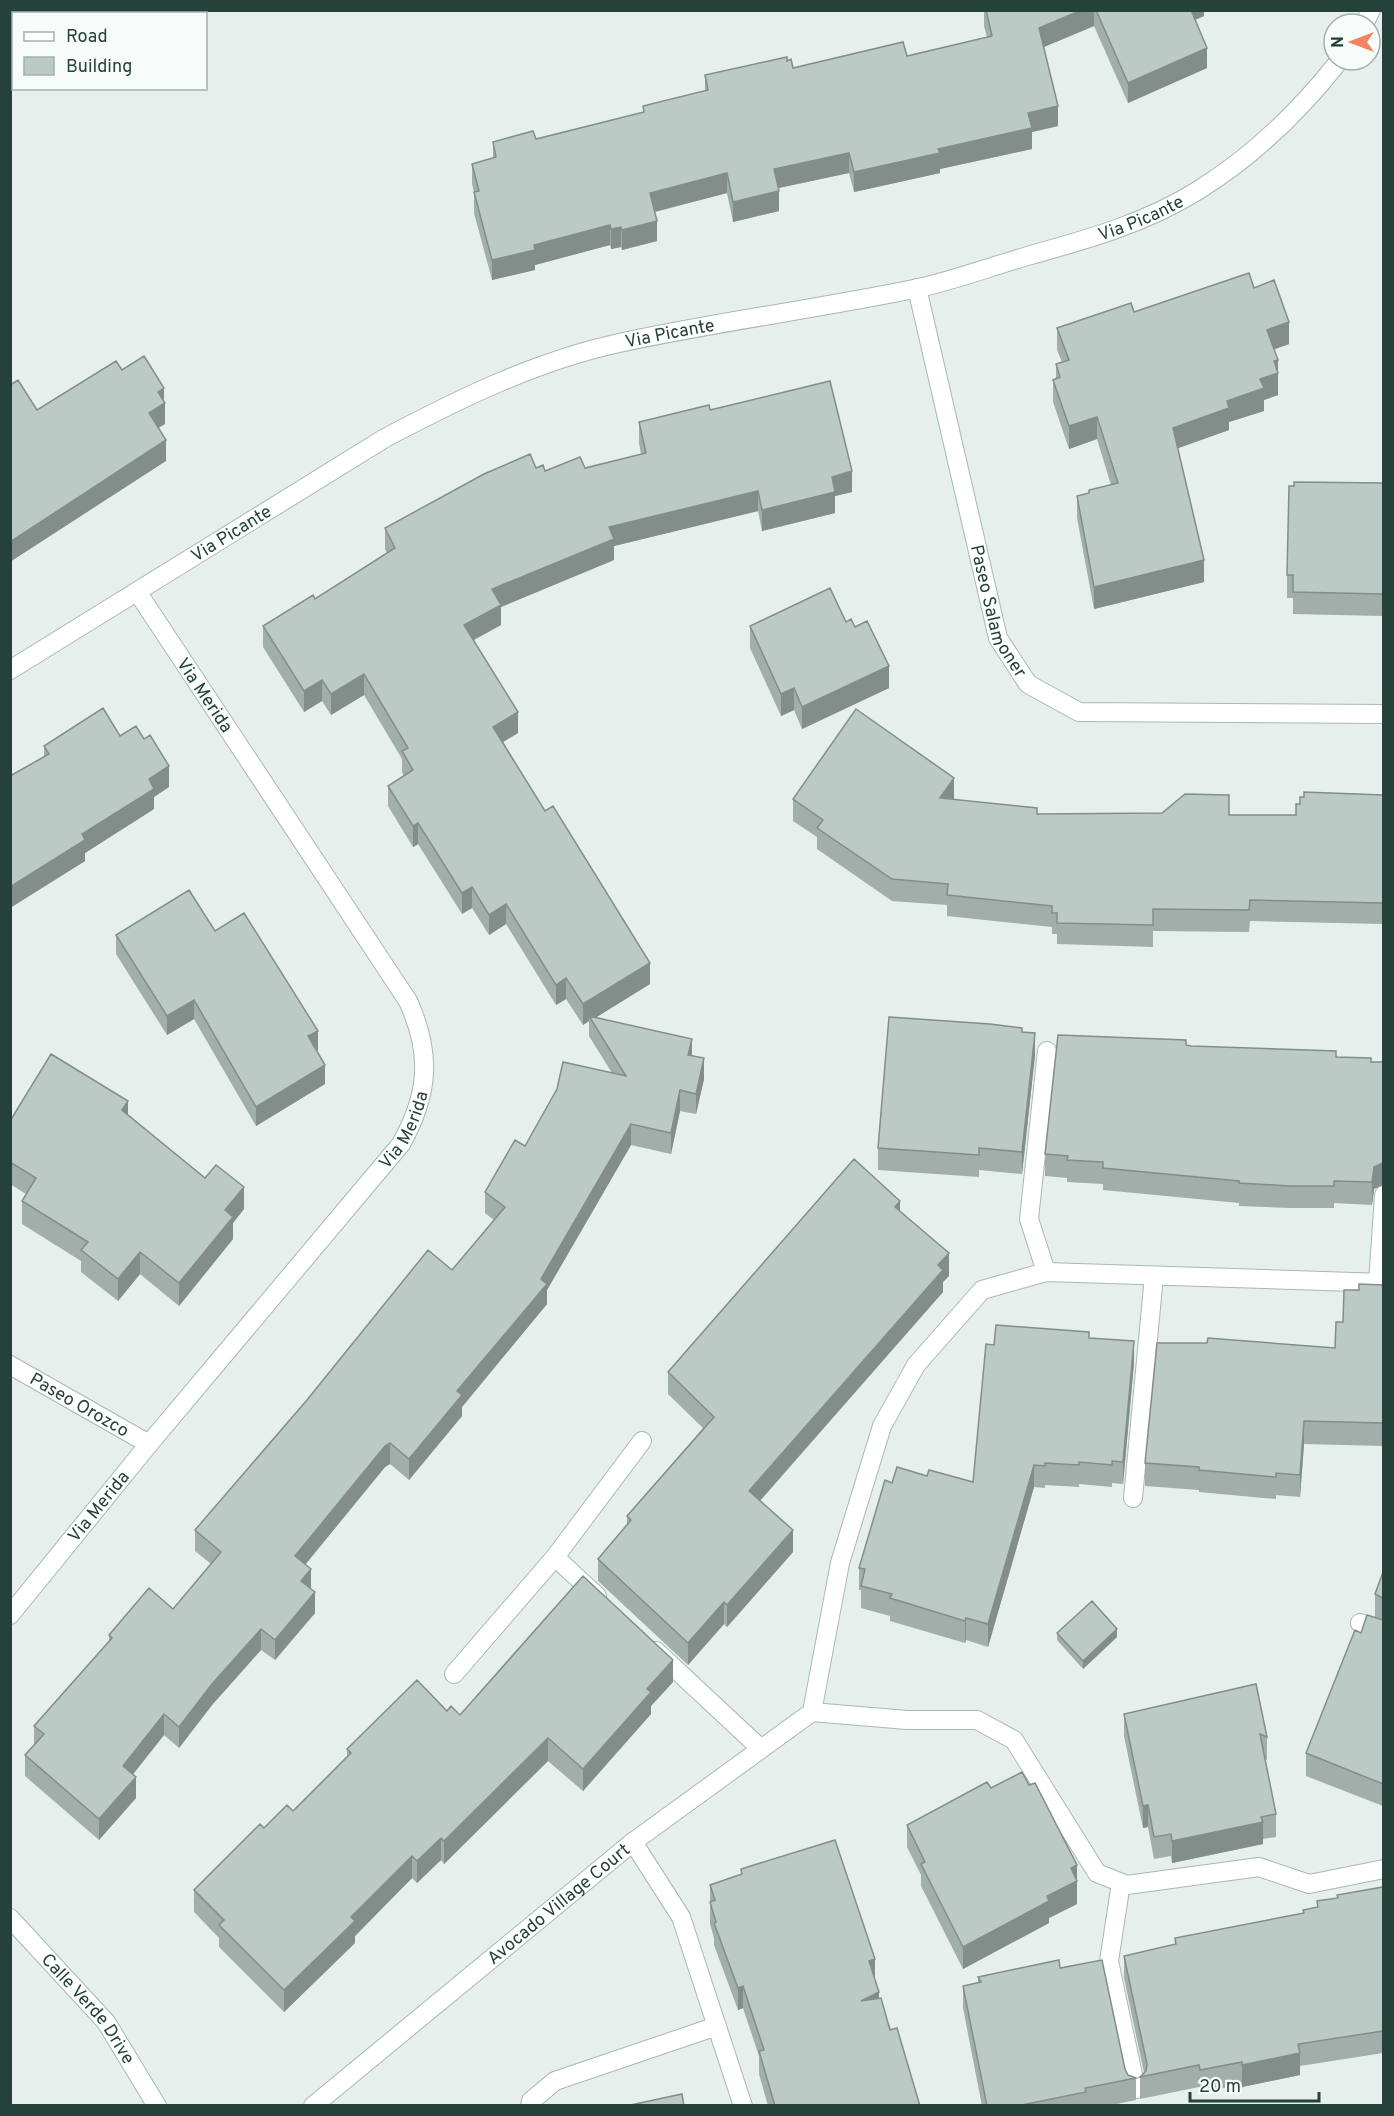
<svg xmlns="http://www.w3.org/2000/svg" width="1394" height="2116" font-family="Overpass,sans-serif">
	<rect width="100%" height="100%" fill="#e6efeb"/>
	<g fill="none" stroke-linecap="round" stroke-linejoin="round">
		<defs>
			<path id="service" d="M1046,1272L1029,1219L1047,1051
				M1378,1283L1384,1195
				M1384,1283L1046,1272L982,1290L916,1365L882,1426L840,1563L812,1712L907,1720H977L1014,1740L1097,1873L1127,1885L1259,1867L1309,1884L1384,1869
				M1133,1498L1154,1276
				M597,1596L555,1557L642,1441
				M1360,1623L1384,1632
				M656,1651L760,1748
				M454,1674L555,1557
				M633,1842L681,1917L743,2106
				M1121,1883L1109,1961L1136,2089
				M530,2106L531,2101L555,2081L717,2026"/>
			<g id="minor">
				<path d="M1364,24L1371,10"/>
				<path id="s1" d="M917,288L998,638L1028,684L1079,712L1384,714"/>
				<path id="s2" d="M10,670L385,438C459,399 536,361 619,343C716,322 816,309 914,289C953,281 992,266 1031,255C1088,239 1146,223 1197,191C1254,156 1299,112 1340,60"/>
				<path id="s3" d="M10,1365L149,1444"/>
				<path id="s4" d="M10,1615L149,1444L401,1144C429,1094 432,1054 408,1001L138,593"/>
				<path id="s5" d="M313,2106L633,1842L812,1712"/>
			</g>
			<g id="secondary">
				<path id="s6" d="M10,1918L106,2022L157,2106"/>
			</g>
		</defs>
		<use href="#service" stroke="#a8b8b2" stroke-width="20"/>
		<use href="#minor" stroke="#a8b8b2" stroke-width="20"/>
		<use href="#secondary" stroke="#a4bbb3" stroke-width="20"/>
		<use href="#service" stroke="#fff" stroke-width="18"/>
		<use href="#minor" stroke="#fff" stroke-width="18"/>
		<use href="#secondary" stroke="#fff" stroke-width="18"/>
	</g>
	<path fill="#a1aea9" d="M984,10H1204V16L1195,20L1207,68L1128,103L1094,26L1044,47L1058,126L1032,132V149L940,169V173L854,192L849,173L778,188L779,211L733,222L727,193L655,212L657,241L622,250L621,247L611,249L610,245L535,265V270L492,280L474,213V192L472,184V164L493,158V142L536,139L643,113V106L705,91V75L787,61L793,68L907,56L987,37L984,26Z
		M1254,288L1289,344L1274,349L1278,395L1264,400V411L1229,422V430L1178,448L1204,582L1094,609L1077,518V496L1089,493V490L1111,485L1097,439L1069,449L1053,402V380L1056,379V364L1062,362L1057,350V328Z
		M710,410L852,492L835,496V513L762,531L758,511L614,546V560L501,607V625L474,640L518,733L503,742L650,984L596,1017L692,1055L704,1079L696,1114L680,1111L671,1154L631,1145L547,1290V1304L462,1407V1416L409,1480L390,1464L385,1467L305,1565L315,1613L275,1660L261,1650L212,1705L179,1748L164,1735L133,1774L136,1798L99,1840L25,1776V1755L34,1745V1726L109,1641V1635L173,1609L211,1564L195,1551V1530L452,1270L494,1220L485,1213V1192L525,1146L612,1073L589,1036V1021L583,1025L566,999L556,1005L506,924L489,935L472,908L462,914L418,844L413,847L388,806V786L404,776L402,772V759L364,695L331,715L322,701L304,712L263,647V626L315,599L387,553L385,549V528L536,468L545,471L585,468L641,454L639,443V422Z
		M1383,483V616L1293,614V598H1287V575Z
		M846,622L855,627L889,688L802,729L794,710L781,716L750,648V626Z
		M120,736L169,787L154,797V809L85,853V861L10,908V776L44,757V746Z
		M1383,795V924L1250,921L1249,932L1153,931V947L1057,944V934H1052V927L947,916V905L892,901L817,849V837L793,821V799H954L1037,814L1296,815Z
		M215,931L318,1050L316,1051L325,1084L256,1126L194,1019L167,1035L116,954V935Z
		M1022,1032L1035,1055L1022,1174L979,1170V1177L878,1170V1148Z
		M1186,1045L1191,1046L1336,1057L1374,1189L1372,1205L1334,1203V1208H1291L1239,1206V1203L1103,1190V1184L1067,1182V1178L1045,1176V1154Z
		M128,1115L244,1209L233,1223V1239L179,1306L140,1274L118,1301L81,1272V1261L22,1224V1201L26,1194L10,1184V1121Z
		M900,1211L949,1276L943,1282V1292L760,1501L793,1552L727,1627L724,1624L688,1665L598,1581V1559L627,1525V1516L703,1428L668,1394V1372Z
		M1383,1285V1446L1304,1444L1300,1497L1276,1495V1499L1199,1492V1490L1145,1486V1463L1335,1348L1343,1322L1359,1290Z
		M1089,1338L1134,1363L1123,1484L1112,1483V1487L1079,1484V1487L1045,1485V1488L1034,1487L988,1647L966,1640L965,1643L890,1621V1616L861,1608V1590H859V1568L892,1483L927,1476L973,1482L994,1345Z
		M1383,1572V1806L1306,1776V1753L1361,1633L1383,1620L1375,1617V1594Z
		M1057,1633L1117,1637L1083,1669L1057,1640Z
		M673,1682L651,1706V1714L583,1791L548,1761L444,1864L441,1860L417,1883L412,1878L355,1936V1943L284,2012L219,1947V1938L194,1912V1890L264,1828L293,1811L347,1756V1749L447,1711L460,1715Z
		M1256,1684L1267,1737V1760L1265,1759L1276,1814V1837L1263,1839V1844L1172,1863L1171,1856L1154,1859L1148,1827L1143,1828L1124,1736V1714Z
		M991,1788L1077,1904L1049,1918V1923L963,1969L921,1886V1875L907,1847V1825Z
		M741,1869L875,1980L879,1998L920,2106H768L759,2074V2056L743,2008L738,2010L714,1945V1938L710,1924V1885L741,1874Z
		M1383,1887V2053L1300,2066V2075L1242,2087V2085L1200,2092L1199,2087L1140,2099V2077L1144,2073L1124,1978V1956L1175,1944V1938L1303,1914V1910L1317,1907V1901L1337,1898V1895Z
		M1060,1968L1128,2075L1136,2078V2100L1107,2106H982L963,2008V1986L978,1983V1977Z"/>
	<path fill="#838d89" d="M1082,10H1094V26L1039,49V28Z
		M1188,10H1204V16L1188,23Z
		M1207,48V68L1128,103V83Z
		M1058,106V126L1032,132V149L940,169V173L854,192V172L938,149L1028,113Z
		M849,153V173L774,189V169Z
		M727,173V193L650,213V193Z
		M779,191V211L733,222V202Z
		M657,221V241L622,250V230Z
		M610,225V245L535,265V270L492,280V260L534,245Z
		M621,227V247L611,249V229Z
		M1289,322V344L1267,352V330Z
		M1278,360V395L1264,400V411L1229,422V430L1173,450V428L1227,401L1260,379L1274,361Z
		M164,388V404L165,403V424L149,434V413L158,392Z
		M1097,417V439L1069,449V426Z
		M166,440V461L10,562V542Z
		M852,471V492L835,496V513L762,531V510L832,477Z
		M758,491V511L614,546V560L501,607V625L464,645V625L492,589L609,527Z
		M1204,560V582L1094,609V587Z
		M889,666V688L802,729V707Z
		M364,674V695L331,715V694Z
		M322,680V701L304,712V691Z
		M794,688V710L781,716V694Z
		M518,712V733L493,748V727Z
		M169,766V787L154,797V809L85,853V861L10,908V887L82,834L149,779Z
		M954,778V799L940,798Z
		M418,823V844L413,847V826Z
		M472,887V908L462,914V893Z
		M506,904V924L489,935V915Z
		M650,963V984L592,1020L589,1016V1021L583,1025V1004Z
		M566,978V999L556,1005V985Z
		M194,1000V1019L167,1035V1016Z
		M318,1031V1050L308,1055V1036Z
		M1035,1033V1055L1022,1174V1152Z
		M692,1039V1060L688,1055Z
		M704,1058V1079L696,1114V1094Z
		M325,1065V1084L256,1126V1107Z
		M680,1090V1111L671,1154V1133Z
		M128,1101V1124L122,1110Z
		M631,1124V1145L547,1290V1304L462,1407V1416L409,1480V1459L457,1391L541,1279Z
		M1383,1163V1185L1374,1189L1372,1205V1182L1374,1167Z
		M244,1187V1209L233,1223V1239L179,1306V1283L225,1210Z
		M900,1201V1224L895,1207Z
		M140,1252V1274L118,1301V1279Z
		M949,1253V1276L943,1282V1292L749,1513V1491L938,1265Z
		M1134,1341V1363L1123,1484V1462Z
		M1304,1421V1444L1300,1497V1475Z
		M390,1443V1464L385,1467L295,1577V1556L385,1446Z
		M1034,1465V1487L988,1647V1624Z
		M793,1530V1552L727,1627V1605Z
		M311,1569V1590L301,1581Z
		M315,1592V1613L275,1660V1640Z
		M724,1602V1624L688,1665V1643Z
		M966,1618V1640L965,1643V1621Z
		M261,1629V1650L212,1705L179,1748V1727L212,1684Z
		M1117,1629V1637L1083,1669V1661Z
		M673,1660V1682L651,1706V1714L583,1791V1769L647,1689Z
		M164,1714V1735L123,1787V1766Z
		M548,1738V1761L444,1864V1841Z
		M136,1777V1798L99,1840V1819Z
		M1148,1805V1827L1143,1828V1806Z
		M1263,1822V1844L1172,1863V1841Z
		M441,1838V1860L417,1883V1861Z
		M412,1856V1878L355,1936V1943L284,2012V1990L351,1917Z
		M1077,1865V1904L1049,1918V1923L963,1969V1947L1047,1896L1071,1868Z
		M875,1959V1981L869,1961Z
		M743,1986V2008L738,2010V1988Z
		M879,1992V2014L861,2001Z
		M1300,2053V2075L1242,2087V2065Z"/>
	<path fill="#bbcac4" stroke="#838d89" stroke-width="1.5" d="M986,10H1082L1039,28L1058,106L1028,113L1032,128L938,149L940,153L854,172L849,153L774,169L779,191L733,202L727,173L650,193L657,221L622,230L621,227L611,229L610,225L534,245L535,250L492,260L474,192L479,191L472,164L496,157L493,142L533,131L536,139L644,112L643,106L708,90L705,75L787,57V61L791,59L793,68L903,42L907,56L992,36Z
		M1096,10H1191L1207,48L1128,83Z
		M1249,273L1254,288L1274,280L1289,322L1267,330L1278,360L1274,361L1278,373L1260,379L1264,388L1227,401L1229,408L1173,428L1204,560L1094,587L1077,496L1089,493V490L1118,483L1097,417L1069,426L1053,380L1060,377L1056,364L1069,360L1057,328L1131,303L1134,312Z
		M144,356L164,388L158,392L165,403L149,413L166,440L10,542V385L18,380L37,410L116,361L122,370Z
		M830,381L852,471L832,477L835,492L762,510L758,491L609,527L614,539L492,589L501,605L464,625L518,712L493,727L545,811L553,806L650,963L583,1004L566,978L556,985L506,904L489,915L472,887L462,893L418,823L413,826L388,786L413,770L402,751L408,748L364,674L331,694L322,680L304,691L263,626L313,595L315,599L395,548L385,528L484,474L530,454L536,468L543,465L545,471L580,457L585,468L646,453L639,422L709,405L710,410Z
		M1294,482L1383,483V594L1293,592V575H1287L1289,486H1294Z
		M830,588L846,622L851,619L855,627L867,621L889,666L802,707L794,688L781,694L750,626Z
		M103,708L120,736L136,726L144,739L150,735L169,766L149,779L154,789L82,834L85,840L10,887V776L49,754L44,746Z
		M856,709L954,778L940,798L1037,808V814L1162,813L1185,794L1229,795V815H1296V804H1300V797H1304V792L1383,795V903L1250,900L1249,910L1153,909V925L1057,923V913H1052V906L947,895L948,884L892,879L817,828L823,820L793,799Z
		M189,890L215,931L244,913L318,1031L308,1036L325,1065L256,1107L194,1000L167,1016L116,935Z
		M589,1016L692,1039L688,1055L704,1058L696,1094L680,1090L671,1133L631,1124L541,1279L547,1284L457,1391L462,1395L409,1459L390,1443L385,1446L295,1556L311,1569L301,1581L315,1592L275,1640L261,1629L212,1684L179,1727L164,1714L123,1766L136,1777L99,1819L25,1755L44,1734L34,1726L112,1638L109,1635L149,1588L173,1609L221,1552L195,1530L307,1400L428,1250L452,1270L505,1207L485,1192L515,1140L525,1146L557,1089L563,1062L626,1076Z
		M889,1017L990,1024L1022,1028V1032L1035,1033L1022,1152L979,1148V1155L878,1148Z
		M1058,1035L1186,1040V1045L1191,1046L1336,1051V1057L1371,1058V1062H1383V1163L1374,1167L1372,1182L1334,1181V1186H1291L1239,1183V1181L1103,1168V1162L1067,1160L1068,1156L1045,1154Z
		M51,1054L128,1101L122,1110L205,1178L216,1165L244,1187L225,1210L233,1217L179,1283L140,1252L118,1279L81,1250L88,1242L22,1201L36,1178L10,1162V1121Z
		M854,1159L900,1201L895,1207L949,1253L938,1265L943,1270L749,1491L793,1530L727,1605L724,1602L688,1643L598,1559L631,1520L627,1516L714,1417L668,1372Z
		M1359,1284L1383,1285V1423L1304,1421L1300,1475L1276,1473V1477L1199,1470V1467L1145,1463L1157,1343H1207L1208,1338L1335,1348L1336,1322H1343L1344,1290H1359Z
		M996,1325L1089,1332V1338L1134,1341L1123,1462L1112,1461V1465L1079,1462V1465L1045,1463V1466L1034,1465L988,1624L966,1618L965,1621L890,1598L892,1594L861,1586L865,1569L859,1568L885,1480L892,1483L897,1467L927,1476L929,1470L973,1482L986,1344L994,1345Z
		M1383,1572V1598L1375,1594Z
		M583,1576L673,1660L647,1689L651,1692L583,1769L548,1738L444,1841L441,1838L417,1861L412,1856L351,1917L355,1921L284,1990L219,1925L224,1920L194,1890L260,1824L264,1828L287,1805L293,1811L351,1753L347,1749L417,1680L447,1711L451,1706L460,1715Z
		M1092,1601L1117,1629L1083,1661L1057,1633Z
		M1367,1615L1383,1620V1784L1306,1753L1355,1630L1361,1633Z
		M1256,1684L1267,1737L1260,1734L1276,1814L1261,1817L1263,1822L1172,1841L1171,1834L1154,1837L1148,1805L1143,1806L1124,1714Z
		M1022,1772L1029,1785L1035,1783L1077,1865L1071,1868L1077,1881L1047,1896L1049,1901L963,1947L921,1864L925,1862L907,1825L987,1782L991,1788Z
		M835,1840L875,1959L869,1961L879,1992L861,2001L881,1998L890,2030L897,2028L920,2106H775L759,2051L764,2050L743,1986L738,1988L714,1923L716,1922L710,1902L715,1900L710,1885L742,1874L741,1869Z
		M1383,1887V2031L1298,2044L1300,2053L1242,2065V2062L1200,2070L1199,2065L1140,2077L1146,2071L1147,2064L1124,1956L1176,1944L1175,1938L1304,1913L1303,1910L1318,1907L1317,1901L1338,1898L1337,1895Z
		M1059,1960L1060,1968L1102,1960L1125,2069L1128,2075L1136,2078L1085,2088L1086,2092L1017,2106H987L963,1986L981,1982L978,1977Z
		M682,2094L684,2106H626Z"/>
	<g text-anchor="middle" stroke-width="4.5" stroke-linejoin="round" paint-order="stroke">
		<g font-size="18" fill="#24423a" stroke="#f7fbf9">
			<text dy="6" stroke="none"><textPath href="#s2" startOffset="1232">Via Picante</textPath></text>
			<text dy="6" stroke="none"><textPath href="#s2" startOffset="746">Via Picante</textPath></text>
			<text dy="6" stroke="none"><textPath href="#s2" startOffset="260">Via Picante</textPath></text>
			<text dy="6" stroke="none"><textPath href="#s1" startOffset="334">Paseo Salamoner</textPath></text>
			<text transform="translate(205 695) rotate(56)" y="6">Via Merida</text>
			<text dy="6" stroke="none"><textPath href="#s4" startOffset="626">Via Merida</textPath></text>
			<text dy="6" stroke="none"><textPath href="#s3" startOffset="80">Paseo Orozco</textPath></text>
			<text dy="6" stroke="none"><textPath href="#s4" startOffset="140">Via Merida</textPath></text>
			<text dy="6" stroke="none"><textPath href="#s5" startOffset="318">Avocado Village Court</textPath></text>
			<text dy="6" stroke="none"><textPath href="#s6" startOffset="120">Calle Verde Drive</textPath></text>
		</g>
	</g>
	<rect width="1394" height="2116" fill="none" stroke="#24423a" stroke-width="24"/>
	<rect x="12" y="12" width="195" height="78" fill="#f7fbf9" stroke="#a3b1ad" stroke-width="1.5"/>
	<rect x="24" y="32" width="30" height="9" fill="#ffffff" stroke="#a3b1ad" stroke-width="1.5"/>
	<text x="66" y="42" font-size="18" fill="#24423a">Road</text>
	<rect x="24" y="57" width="30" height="18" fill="#bbcac4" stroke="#a3b1ad" stroke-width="1.5"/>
	<text x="66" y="72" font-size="18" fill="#24423a">Building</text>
	<g transform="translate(1352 42) rotate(270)"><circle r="28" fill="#f7fbf9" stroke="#a3b1ad" stroke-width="1.5"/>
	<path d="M0-4.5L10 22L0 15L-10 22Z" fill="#f4845f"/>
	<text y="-9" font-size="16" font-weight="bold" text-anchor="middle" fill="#24423a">N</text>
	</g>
	<path d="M1190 2092v9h129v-9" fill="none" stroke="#24423a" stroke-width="3"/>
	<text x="1199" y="2092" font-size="18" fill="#24423a" stroke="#f7fbf9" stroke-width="4.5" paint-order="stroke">20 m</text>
</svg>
